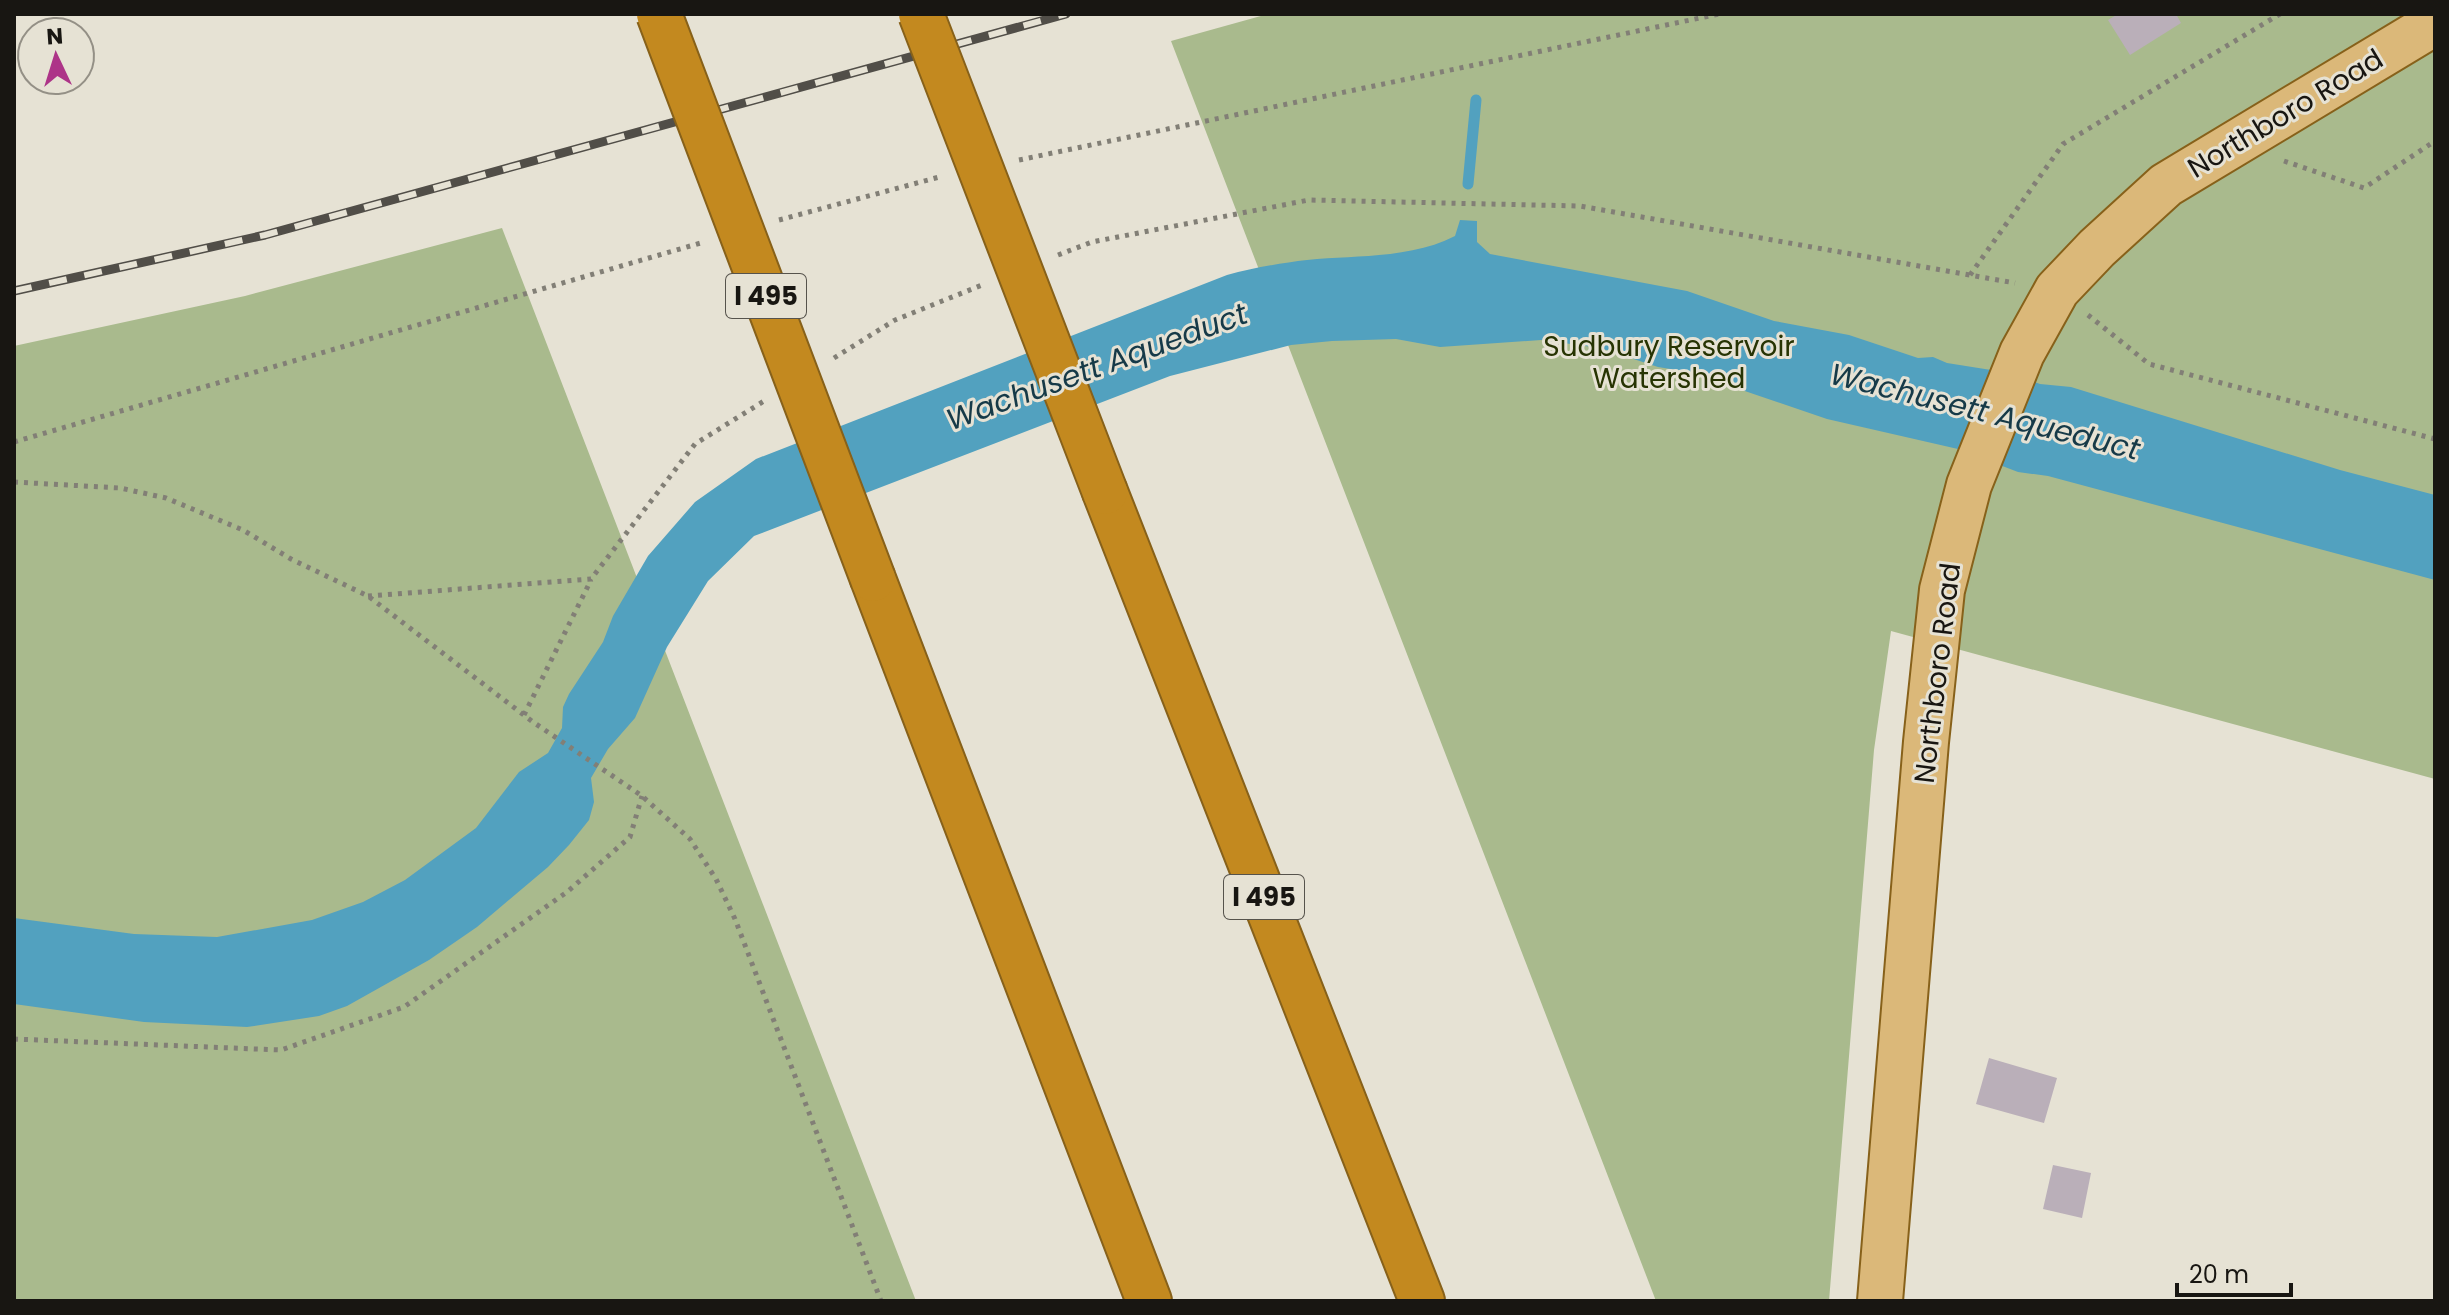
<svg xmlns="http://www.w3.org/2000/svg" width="2449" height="1315" font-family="Poppins,sans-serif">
	<rect width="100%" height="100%" fill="#e6e2d4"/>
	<path fill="#a9ba8d" d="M1268,14H2435V779L1891,631L1874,750L1829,1301H1656L1171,41Z
		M502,228L916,1301H14V346L245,296Z"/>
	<path fill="#52a1bf" d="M1460,220L1477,221V242L1490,254L1687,291L1774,321L1849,335L1918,358L1933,357L1947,363L2010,373L2040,384L2071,387L2340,470L2435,495V580L2048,476L2018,472L1958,449L1827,419L1689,372L1658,367L1600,348L1541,340L1440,347L1396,339L1332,341L1291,345L1170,376L754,536L708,581L667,647L635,718L608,749L591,778L594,802L589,820L569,845L548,867L477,927L429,960L347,1006L319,1016L247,1027L144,1022L14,1004V918L134,934L217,937L312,920L363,902L405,880L476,828L519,772L548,753L562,728L563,707L569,694L603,642L613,616L648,556L695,502L756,459L1227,275C1253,268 1281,263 1307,260C1356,255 1410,259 1455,236Z"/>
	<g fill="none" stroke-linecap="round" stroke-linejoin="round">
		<path stroke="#52a1bf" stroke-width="11" d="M1468,184L1476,100"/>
	</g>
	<path fill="#baafb9" d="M2118,14H2176L2181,23L2130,55L2108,20Z
		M1989,1058L2057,1078L2044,1123L1976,1104Z
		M2053,1165L2091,1173L2082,1218L2043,1209Z"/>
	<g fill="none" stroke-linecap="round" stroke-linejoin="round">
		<defs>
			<path id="major" d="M1880,1301L1926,742L1942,590L1969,485L2022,353L2057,290L2097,248L2166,185L2435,23"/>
			<path id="highway" d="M1105,492L1422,1301
				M873,579L1149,1301"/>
		</defs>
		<use href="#major" stroke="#87611a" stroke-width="48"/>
		<use href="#highway" stroke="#87611a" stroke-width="48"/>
		<path stroke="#827f76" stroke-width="5" stroke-dasharray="4 6" stroke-linecap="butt" d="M1019,160L1719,14
			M2284,161L2364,188L2435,141
			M779,220L943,176
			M1058,255L1092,242L1309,200L1580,206L2015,283
			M1970,275L2063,144L2280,14
			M2088,315L2149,364L2435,439
			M834,358L895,320L982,285
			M14,442L704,242
			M14,482L120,488L166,498L243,530L291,559L368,596L533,722L642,796L690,839L716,879L735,919L881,1301
			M368,596L591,579L695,444L764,401
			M524,715L591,580
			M14,1039L281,1050L404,1007L567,892L630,837L642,796"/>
		<use href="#major" stroke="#dbb879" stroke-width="44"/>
		<use href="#highway" stroke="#c3891f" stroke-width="44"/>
		<defs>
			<path id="rail" d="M14,291L265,235L1066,14"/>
		</defs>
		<use href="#rail" stroke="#514e48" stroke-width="9"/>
		<use href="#rail" stroke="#e6e2d4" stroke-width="6" stroke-dasharray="18" stroke-linecap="butt"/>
		<defs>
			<path id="highway-bridge" d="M659,14L873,579
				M921,14L1105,492"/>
		</defs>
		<use href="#highway-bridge" stroke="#87611a" stroke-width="48" stroke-linecap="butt"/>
		<use href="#highway-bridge" stroke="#c3891f" stroke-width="44"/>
	</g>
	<g text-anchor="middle" stroke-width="6" stroke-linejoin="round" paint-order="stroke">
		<g fill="#e6e2d4" stroke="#56534c" stroke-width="2">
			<rect x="726" y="274" width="80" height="44" rx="6"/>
			<rect x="1224" y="875" width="80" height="44" rx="6"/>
		</g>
		<g font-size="26" font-weight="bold" fill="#181612">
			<text x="766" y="305">I 495</text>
			<text x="1264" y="906">I 495</text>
		</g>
		<g font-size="28" fill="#181612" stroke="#e6e2d4">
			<text transform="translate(2285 113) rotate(-31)" y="10">Northboro Road</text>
			<text transform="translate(1937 673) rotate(-83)" y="10">Northboro Road</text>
		</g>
		<g font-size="28" fill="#273403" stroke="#e6e2d4">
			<text x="1669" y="356">Sudbury Reservoir<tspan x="1669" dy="32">Watershed</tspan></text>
		</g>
		<g font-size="30" font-style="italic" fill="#163a48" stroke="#e6e2d4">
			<text transform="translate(1097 367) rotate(-20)" y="10">Wachusett Aqueduct</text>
			<text transform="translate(1985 412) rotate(14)" y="10">Wachusett Aqueduct</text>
		</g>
	</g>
	<rect width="2449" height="1315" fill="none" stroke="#181612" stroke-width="32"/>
	<g transform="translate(56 56) rotate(356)"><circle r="38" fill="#e6e2d4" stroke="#949086" stroke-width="2"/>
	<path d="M0-6L14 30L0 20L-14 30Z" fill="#ad3488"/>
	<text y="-12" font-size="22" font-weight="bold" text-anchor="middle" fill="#181612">N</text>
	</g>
	<path d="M2177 1283v12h114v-12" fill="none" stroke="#181612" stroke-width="4"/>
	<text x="2189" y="1283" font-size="24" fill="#181612" stroke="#e6e2d4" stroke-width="6" paint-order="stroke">20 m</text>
</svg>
